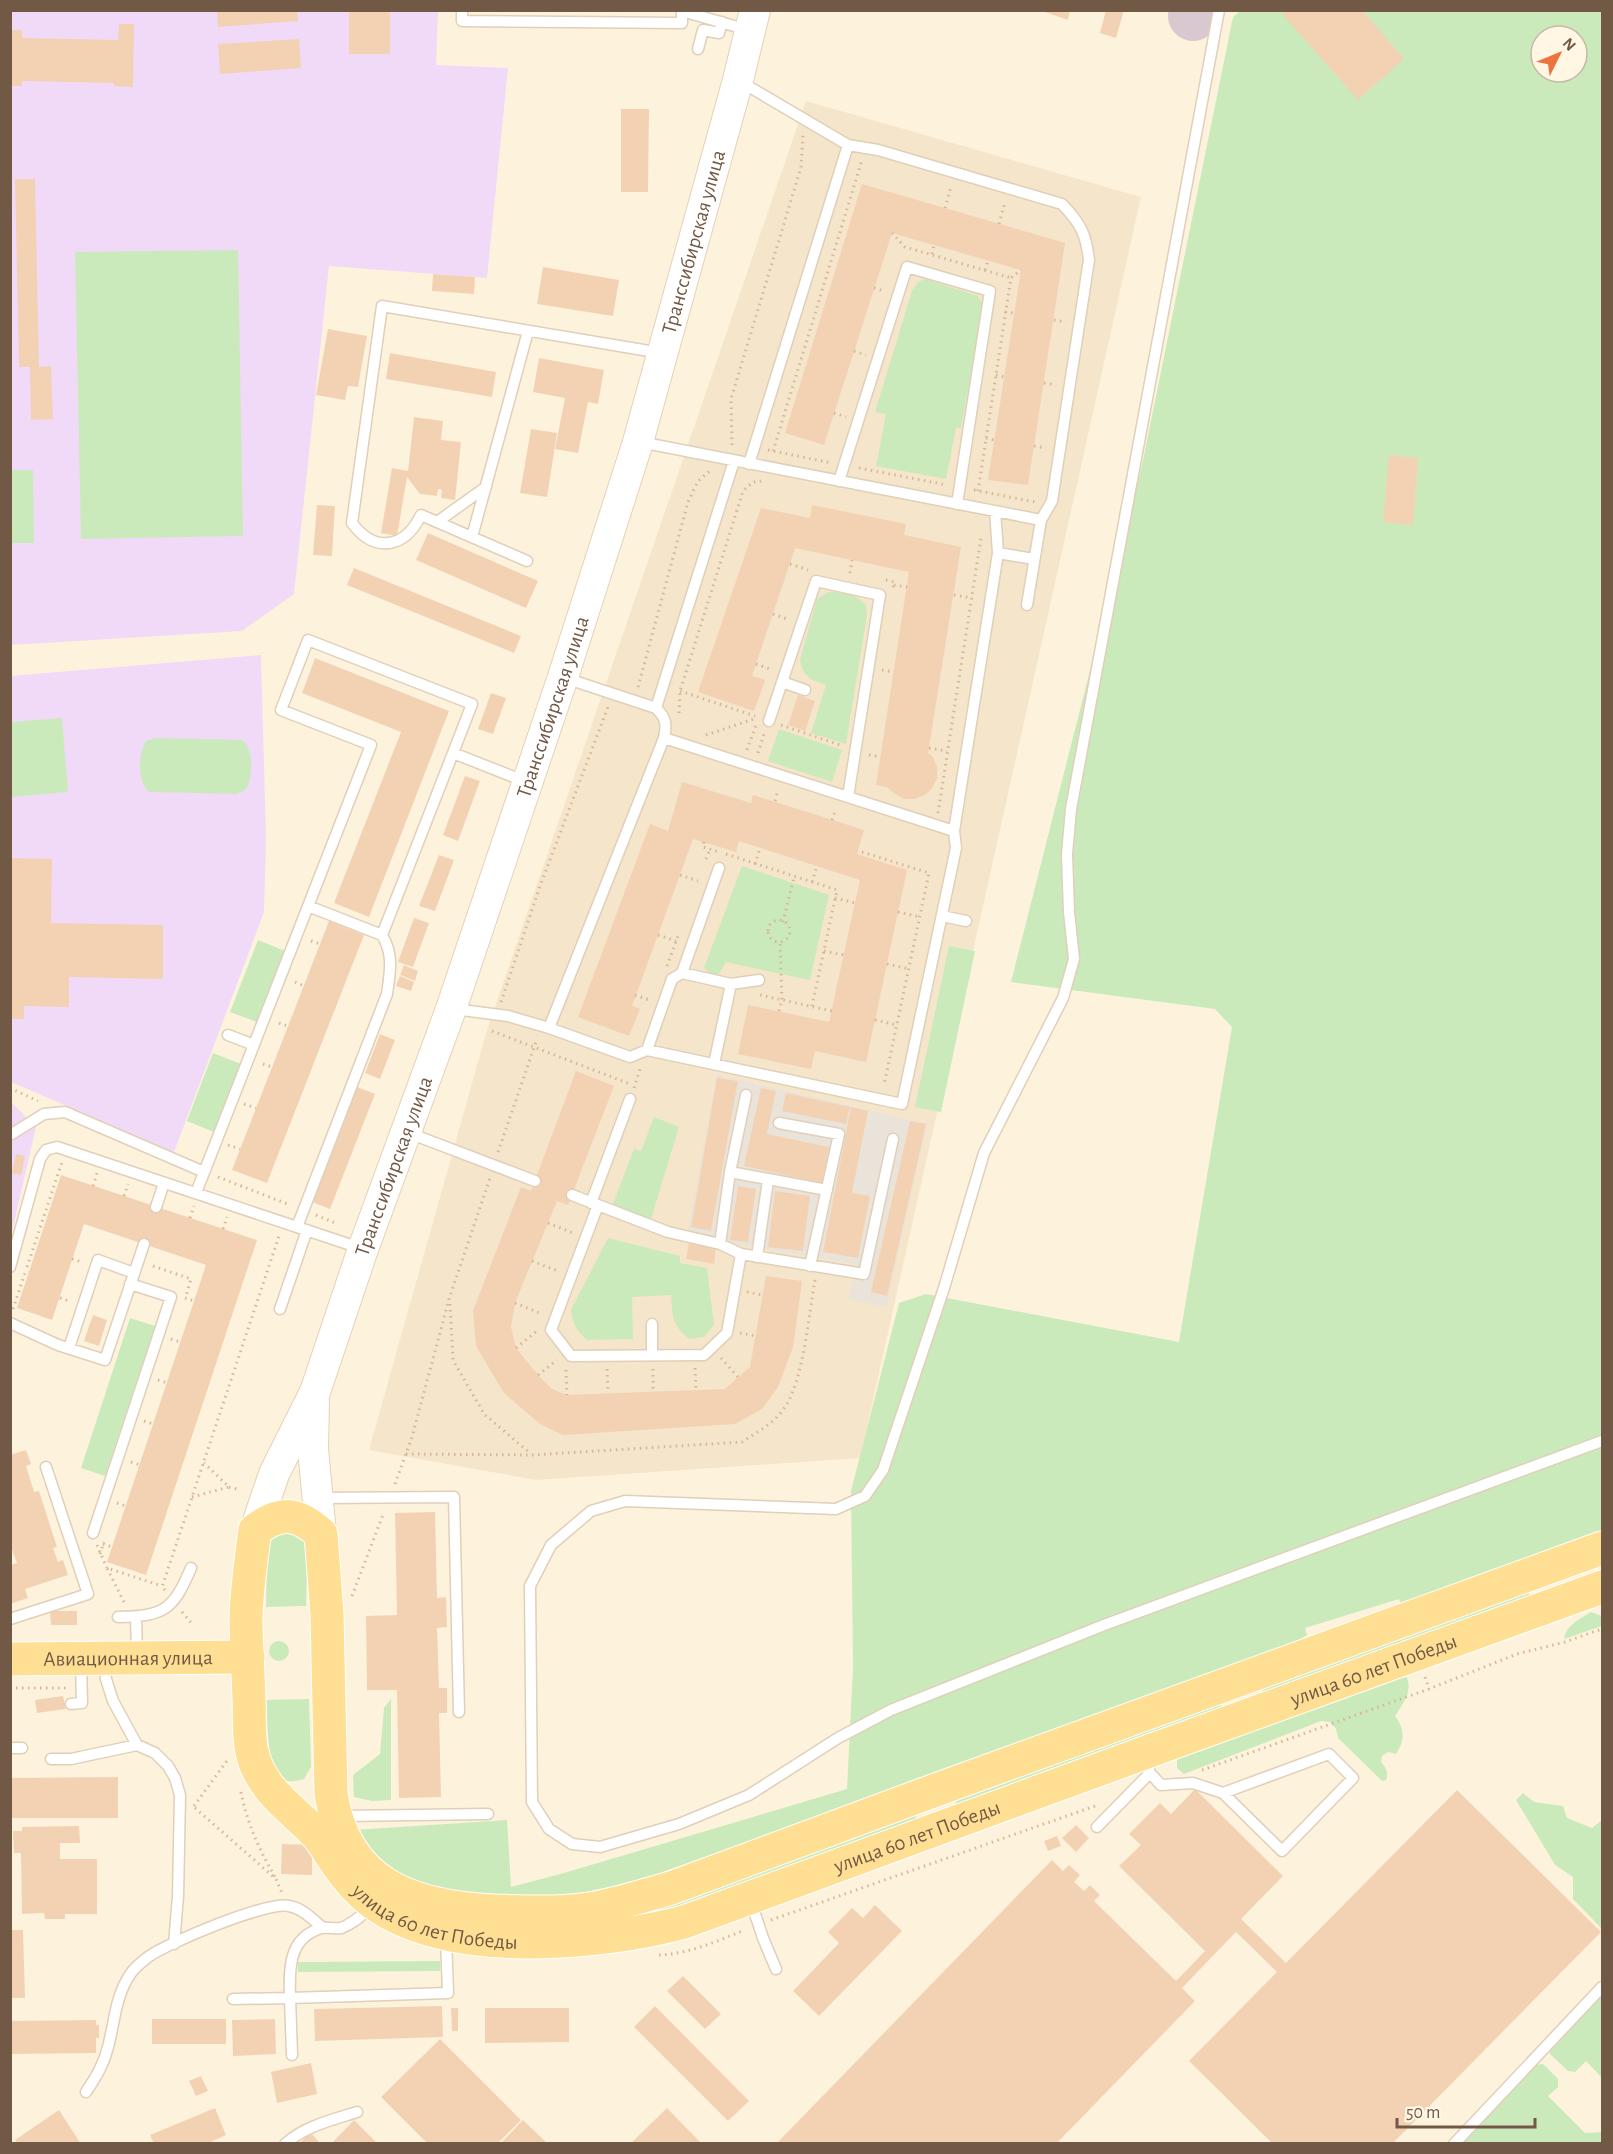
<svg xmlns="http://www.w3.org/2000/svg" width="1613" height="2154" font-family="'Alegreya Sans',sans-serif">
	<rect width="100%" height="100%" fill="#fdf3dd"/>
	<path fill="#f4e5cb" d="M806,101L1141,197L860,1458L536,1480L369,1450L487,1030Z"/>
	<path fill="#eae3da" d="M717,1075L927,1124L886,1307L849,1299L857,1264L729,1243L688,1231Z"/>
	<path fill="#f0daf8" d="M11,11H438L436,65L508,68L487,278L329,266L294,594L242,631L11,645Z
		M261,655L266,838L264,912L174,1152L11,1082L10,676Z
		M11,1102L36,1127L11,1236Z"/>
	<path fill="#cbeabc" fill-rule="evenodd" d="M1241,10L1602,11V1537L1402,1608L1399,1599L1305,1628L1307,1635L1282,1652L847,1809L633,1882L585,1892L537,1898L454,1893L406,1882L370,1859L353,1830L507,1820L511,1887L564,1873L847,1789L853,1667L851,1491L899,1303L926,1294L1179,1342L1232,1027L1215,1009L1011,982L1142,465L1233,17ZM1541,36H1577V72H1541Z
		M238,250L243,536L81,539L75,252Z
		M925,279L978,296L983,305L961,428H956L946,479L876,466L886,414L875,412L912,291L918,282Z
		M11,470H33L34,543H11Z
		M828,592C843,592 856,594 866,605L867,615L846,744L811,733L826,685C811,680 803,677 800,660L817,599Z
		M62,718L68,792L11,797V722Z
		M779,729L842,750L832,782L768,761Z
		M156,738L242,740C254,749 252,773 248,786L245,790L236,794L149,792C137,782 138,754 146,741Z
		M742,866L829,895L810,980L726,962L718,975H712L704,968Z
		M258,940L285,951L257,1022L230,1012Z
		M949,946L975,951L941,1112L915,1107Z
		M213,1053L241,1064L214,1132L187,1121Z
		M654,1117L679,1127L651,1219L613,1204L634,1149L641,1151Z
		M608,1238L680,1256V1263L707,1268L714,1325L704,1337L689,1339C671,1323 673,1317 671,1295L632,1297L633,1339L587,1340C577,1331 572,1323 571,1310Z
		M130,1318L155,1326L105,1476L81,1468Z
		M283,1531H296L304,1539L307,1566L306,1606L266,1607L267,1547L274,1536Z
		M1526,1587L1532,1601L1265,1698L1260,1683Z
		M1591,1612L1602,1616V1626L1564,1639C1566,1625 1580,1619 1591,1612Z
		M269 1651a10 10 0 1 1 20 0a10 10 0 1 1-20 0Z
		M1407,1677C1412,1694 1404,1702 1395,1716C1405,1729 1405,1740 1396,1754L1388,1752L1382,1756L1381,1762C1386,1768 1389,1772 1386,1780L1382,1781L1338,1738L1336,1729L1330,1722L1321,1721L1184,1774L1177,1768V1759L1182,1752L1395,1678Z
		M1219,1698L1224,1713L958,1809L953,1795Z
		M309,1699L311,1767L304,1779C296,1781 288,1783 281,1778C266,1770 268,1717 266,1700Z
		M391,1699V1800L372,1801L354,1797L353,1775L380,1754L384,1708Z
		M1523,1793L1534,1802L1563,1806L1567,1818L1592,1828L1602,1820V1929L1573,1899V1877L1555,1865L1516,1800Z
		M913,1809L918,1824L652,1920L647,1905Z
		M440,1961V1971L298,1972V1962Z
		M1602,1992V2078L1586,2061L1575,2072L1568,2071L1550,2054V2046Z
		M1543,2064L1558,2079V2087L1548,2096L1585,2133L1602,2132V2143L1461,2144L1534,2065Z"/>
	<g fill="none" stroke-linecap="round" stroke-linejoin="round">
		<path stroke="#dac8d0" stroke-width="50" d="M1193,16L1200,10"/>
	</g>
	<path fill="#f3d2b4" d="M217,10H297L298,21L218,27Z
		M349,10H390V54H349Z
		M1039,10H1070L1068,20Z
		M1106,10H1124L1116,38L1100,33Z
		M1285,10H1362L1404,59L1358,100L1282,14Z
		M119,24H134L133,87L114,86V83L22,81V86H10V30H22V38L118,40Z
		M299,39L301,68L220,74L218,44Z
		M621,109H649L648,192H621Z
		M15,179H35L39,367L51,366L53,419L31,420L30,367H19Z
		M862,184L1065,243L1028,485L988,480L1021,270L892,233L824,445L785,433Z
		M543,267L619,280L613,316L537,304Z
		M433,274L475,277L474,294L432,291Z
		M328,329L367,336L358,387L348,386L345,400L316,395Z
		M390,353L496,372L492,397L386,379Z
		M539,358L604,370L598,404L588,402L578,453L555,449L565,398L533,392Z
		M414,417L443,421L441,440L461,442L455,500L441,498L442,490L438,489L437,496L420,494L407,477L397,536L381,533L392,468L408,471Z
		M531,429L557,433L547,497L520,493Z
		M1389,455L1418,458L1413,525L1383,522Z
		M317,505L335,506L332,556L313,555Z
		M812,505L906,524L904,535L961,547L928,753L933,757L937,767V778L932,788L925,795L915,799H904L895,794L887,787L876,785L909,572L795,548L752,676L765,680L754,711L698,692L761,508L810,518Z
		M428,533L538,581L526,608L416,560Z
		M354,568L521,636L514,653L347,585Z
		M315,658L449,711L369,917L334,903L401,732L302,693Z
		M491,693L506,698L493,734L478,729Z
		M798,695L815,701L805,731L788,725Z
		M465,776L480,781L458,841L443,835Z
		M682,782L751,803L753,795L864,830L857,854L907,870L866,1062L815,1051L811,1069L738,1054L748,1005L829,1022L860,880L739,841L736,852L693,839L632,1006L640,1009L629,1036L578,1017L650,824L668,831Z
		M439,855L454,860L435,911L419,906Z
		M10,858L52,859L51,923L163,925V979L69,977V1007L24,1006V1019H10Z
		M414,918L429,923L413,967L398,962Z
		M329,921L364,935L267,1183L232,1170Z
		M404,965L418,971L415,981L400,975Z
		M400,976L414,982L411,991L396,986Z
		M380,1034L395,1040L380,1079L365,1073Z
		M576,1071L614,1086L568,1205L557,1201L515,1303L511,1327L516,1348L538,1375L552,1389L567,1395L725,1389L750,1367L766,1276L802,1281L793,1347L778,1387L762,1409L735,1424L563,1435L540,1424L504,1393L476,1346L473,1311L521,1187L531,1191Z
		M717,1078L738,1081L711,1231L691,1227Z
		M357,1087L375,1094L330,1209L312,1202Z
		M761,1088L776,1091L767,1134L829,1147L822,1183L744,1166Z
		M786,1093L850,1107L846,1124L782,1111Z
		M851,1107L868,1111L852,1193L870,1196L858,1258L823,1252Z
		M910,1121L926,1124L887,1296L871,1292Z
		M16,1154L25,1156L21,1175L12,1173Z
		M61,1175L257,1240L146,1575L107,1562L206,1265L84,1224L52,1320L17,1308Z
		M738,1186L756,1189L748,1242L730,1240Z
		M775,1191L810,1196L803,1251L768,1247Z
		M689,1243L716,1247L714,1264L686,1259Z
		M93,1315L107,1320L99,1346L84,1341Z
		M26,1450L31,1464L26,1466L34,1492L39,1491L57,1547L53,1548L58,1562L63,1560L68,1575L25,1589L28,1598L10,1604V1565L17,1563L10,1544V1455Z
		M435,1512L437,1598L446,1597L447,1627L437,1628L439,1688H447V1713H439L441,1797L399,1798L397,1690H367L366,1616L397,1615L395,1513Z
		M50,1611H77V1625H51Z
		M63,1696L66,1709L37,1713L35,1700Z
		M118,1777V1818H10V1778Z
		M1195,1789L1283,1876L1241,1919L1286,1963L1457,1790L1601,1932L1392,2144H1273L1189,2061L1277,1972L1236,1932L1182,1988L1195,2001L1056,2144H776L1052,1860L1063,1871L1069,1865L1080,1875L1074,1882L1084,1891L1090,1885L1100,1895L1094,1901L1176,1981L1205,1951L1119,1866L1141,1845L1129,1834L1160,1803L1171,1814Z
		M1076,1825L1089,1838L1076,1852L1062,1838Z
		M79,1826L80,1843H60V1859H97V1914H65V1919H45L44,1913L22,1914L21,1853H14L13,1831H22V1827Z
		M1057,1836L1061,1846L1048,1851L1044,1841Z
		M282,1844L312,1845V1875L281,1874Z
		M875,1905L902,1931L819,2016L793,1991L839,1943L828,1932L852,1908L863,1918Z
		M10,1930H23L25,1998H10Z
		M683,1976L721,2014L705,2029L667,1991Z
		M442,2006L443,2037L315,2041L314,2009Z
		M655,2006L749,2101L728,2121L634,2027Z
		M451,2008H458V2031H452Z
		M485,2008H569V2042L485,2043Z
		M152,2019H226V2044H152Z
		M275,2019L276,2054L233,2056L232,2020Z
		M96,2020V2025H99V2038H96V2053L10,2054V2021Z
		M440,2039L521,2120L497,2144H428L381,2097Z
		M311,2063L317,2094L277,2103L271,2072Z
		M201,2076L208,2091L196,2096L189,2081Z
		M215,2108L226,2135L206,2144H154L150,2135Z
		M667,2108L702,2144H630Z
		M59,2110L81,2144H18L15,2140Z
		M354,2120L378,2144H331Z
		M523,2120L548,2144H500Z
		M310,2132L321,2144H299Z"/>
	<g fill="none" stroke-linecap="round" stroke-linejoin="round">
		<defs>
			<path id="lane" d="M462,10V21L682,23V10
				M1219,10L1071,809L1067,854L1069,912L1074,959L1063,998L984,1153L944,1288L883,1470L865,1496L836,1509L625,1501L591,1511L551,1545L530,1586L532,1802L549,1829L572,1844L600,1847L679,1824L749,1795L838,1738L891,1710L1104,1625L1602,1441
				M682,11L748,30
				M698,49L703,30L719,33L722,22
				M741,82L848,145L878,150L1062,204C1080,223 1086,233 1089,260L1052,501L1041,520L1027,605
				M640,442L1041,520
				M749,464L848,145
				M839,481L907,267L990,291L957,504
				M437,522L486,487
				M472,537L528,331
				M998,553L1034,559
				M527,561L421,515C405,548 375,554 352,523L382,306L661,353
				M782,682L805,690
				M656,708L734,461
				M769,721L816,581L880,595L848,797
				M664,738L954,831
				M308,906L382,935L453,753
				M942,916L966,921
				M682,973L731,984L759,980
				M454,1009L508,1016L549,1028L630,1057L647,1050L902,1104L956,848L954,831L998,553L995,511
				M549,1028L664,738C667,724 666,718 656,708L565,678
				M228,1035L254,1045
				M647,1050L672,979L682,973L719,868
				M714,1064L731,984
				M779,1123L839,1134L810,1266
				M409,1133L535,1181
				M10,1135L44,1114L65,1112L204,1172
				M730,1172L827,1190
				M196,1193L371,745L281,710L308,640L472,704L453,753L524,781
				M572,1195L668,1232L720,1244L741,1254L864,1274L893,1139
				M591,1203L630,1099
				M598,1205L551,1330L571,1356L704,1355L727,1333L741,1254
				M156,1207L164,1183
				M297,1227L387,994C390,972 394,955 382,935
				M720,1244L730,1172L746,1095
				M757,1257L768,1180
				M10,1267L40,1159L46,1150L57,1147L360,1248
				M280,1309L307,1230
				M10,1323L58,1345L105,1360L144,1244
				M652,1324V1355
				M69,1348L98,1260L134,1273
				M318,1498L454,1497L459,1712
				M93,1533L171,1297L130,1284
				M118,1617C165,1616 173,1610 191,1568
				M136,1617L137,1654
				M10,1619L88,1594L46,1467
				M104,1661L106,1679L113,1701L137,1745L155,1753L168,1766L175,1778L180,1795L178,1896L174,1944
				M71,1704L82,1703L81,1661
				M10,1748H22
				M1146,1757L1150,1773L1161,1785L1193,1783L1223,1793L1329,1754L1353,1778L1282,1851L1223,1793
				M51,1759H71L137,1745
				M341,1816L488,1814
				M1097,1827L1150,1773
				M751,1902L763,1938L776,1969
				M371,1907C362,1915 353,1924 341,1928C335,1929 328,1927 322,1928C288,1937 289,1970 290,1998L448,1993L446,1938
				M233,1999L290,1998L292,2055
				M86,2092C96,2077 104,2064 108,2047C115,2021 115,1996 131,1973C135,1967 142,1962 148,1957C167,1943 267,1901 289,1906C302,1908 312,1919 323,1928
				M285,2144C305,2126 332,2120 357,2112
				M1454,2144L1602,1987"/>
			<g id="secondary">
				<path d="M314,1401L313,1449L321,1534"/>
				<path id="s1" d="M255,1530L274,1474L315,1392L363,1249L451,1009L563,677L638,442L738,80L755,10"/>
			</g>
			<g id="primary">
				<path id="s2" d="M1602,1548L933,1791L671,1888C646,1895 621,1903 596,1908C563,1914 529,1912 495,1911C412,1907 345,1885 331,1794L327,1614L321,1534C297,1512 281,1511 255,1530C251,1559 247,1588 246,1616C246,1643 248,1671 249,1698C250,1715 248,1735 252,1752C260,1790 293,1809 318,1836C324,1843 328,1851 333,1858C344,1875 359,1893 376,1905C451,1958 599,1945 684,1922L1144,1753L1602,1587"/>
				<path id="s3" d="M10,1659L248,1657"/>
			</g>
		</defs>
		<use href="#lane" stroke="#e0cfb9" stroke-width="13"/>
		<use href="#secondary" stroke="#e5d1b7" stroke-width="32"/>
		<use href="#primary" stroke="#fff" stroke-width="35"/>
		<path stroke="#d7b698" stroke-width="3" stroke-dasharray="1.5 4.5" stroke-linecap="butt" d="M945,208L951,187
			M999,224L1005,202
			M892,233L905,247L1011,278
			M932,254L934,245
			M985,270L988,261
			M874,288L884,291
			M1005,312L1014,313
			M1054,320L1066,322
			M854,351L866,355
			M996,375L1004,377
			M1044,383L1056,385
			M834,413L846,417
			M986,438L994,440
			M732,445L731,399L801,167L803,135
			M1034,446L1046,448
			M768,450L832,463
			M773,451L862,160
			M859,468L947,485
			M974,490L1035,502
			M978,491L1011,278L1021,270
			M790,564L808,570
			M850,573L852,560
			M886,580L894,582L893,588
			M894,585L907,587
			M954,595L972,598
			M773,614L790,620
			M756,664L773,670
			M882,670L894,672
			M638,687L688,502L698,481L710,471
			M680,691L755,716
			M679,713L680,691L743,491L753,482L761,481
			M781,725L843,746
			M706,735L757,718
			M929,748L947,751
			M747,750L756,725
			M758,753L764,734
			M869,755L880,757
			M775,801L778,790
			M938,813L981,538
			M832,820L836,809
			M704,842L703,847L719,852
			M862,852L929,873L884,1085
			M726,854L837,890L812,1006
			M706,859L710,849
			M755,864L760,848
			M680,875L698,881
			M812,882L817,866
			M835,898L855,903
			M898,912L920,917
			M768 931a11 11 0 1 1 22 0a11 11 0 1 1-22 0Z
			M783,922L794,877
			M658,935L676,941
			M311,941L320,944
			M824,951L844,955
			M887,964L909,969
			M667,966L678,936
			M295,982L304,986
			M635,995L649,1000
			M760,995L832,1011
			M501,1002L540,886L608,707
			M779,1011L782,1000L780,942
			M875,1020L897,1025
			M279,1023L288,1026
			M492,1031L630,1084
			M263,1064L272,1067
			M10,1088L38,1101
			M634,1088L640,1069
			M244,1104L256,1108
			M228,1145L240,1149
			M498,1152L537,1039
			M218,1177L290,1205
			M93,1186L97,1173
			M124,1196L128,1184
			M316,1215L338,1224
			M190,1218L194,1206
			M548,1223L573,1233
			M223,1229L227,1217
			M72,1259L82,1262
			M532,1261L558,1271
			M153,1266L191,1279L186,1296
			M27,1267L62,1162
			M747,1292L763,1295
			M60,1298L69,1301
			M185,1298L194,1301
			M515,1303L542,1314
			M450,1304L453,1360L484,1414L531,1454
			M13,1309L25,1273
			M740,1333L756,1336
			M171,1339L180,1342
			M516,1348L537,1331
			M721,1358L738,1377
			M695,1368L696,1390
			M607,1369L608,1393
			M653,1369V1392
			M566,1370L567,1395
			M538,1375L557,1360
			M158,1380L167,1383
			M144,1421L153,1424
			M406,1454L532,1455L742,1442C757,1432 775,1423 785,1407C803,1381 809,1314 815,1280
			M131,1462L140,1465
			M395,1484L412,1437L449,1299L490,1178
			M229,1487L237,1489
			M192,1497L229,1487L204,1463
			M117,1503L126,1506
			M103,1544L112,1547
			M97,1545L107,1568
			M100,1554L104,1542
			M165,1590L162,1587L279,1236
			M352,1596L384,1512
			M124,1602L107,1568L162,1586
			M182,1612L193,1625
			M1425,1677L1429,1689
			M10,1688H69
			M1202,1770L1429,1689L1517,1654L1565,1642L1602,1629
			M241,1792C247,1823 259,1849 275,1877
			M194,1806L229,1758
			M195,1808L276,1879L282,1893
			M771,1920L1098,1805
			M659,1955C689,1954 717,1941 745,1930"/>
		<use href="#lane" stroke="#fff" stroke-width="10"/>
		<use href="#secondary" stroke="#fff" stroke-width="30"/>
		<use href="#primary" stroke="#fedf93" stroke-width="33"/>
	</g>
	<g text-anchor="middle" stroke-width="4.5" stroke-linejoin="round" paint-order="stroke">
		<g font-size="21" fill="#725946" stroke="#fff7e4">
			<text dy="7" stroke="none"><textPath href="#s1" startOffset="1362">Транссибирская улица</textPath></text>
			<text dy="7" stroke="none"><textPath href="#s1" startOffset="876">Транссибирская улица</textPath></text>
			<text dy="7" stroke="none"><textPath href="#s1" startOffset="390">Транссибирская улица</textPath></text>
			<text dy="7" stroke="none"><textPath href="#s3" startOffset="118">Авиационная улица</textPath></text>
			<text dy="7" stroke="none"><textPath href="#s2" startOffset="3200">улица 60 лет Победы</textPath></text>
			<text dy="7" stroke="none"><textPath href="#s2" startOffset="2714">улица 60 лет Победы</textPath></text>
			<text dy="7" stroke="none"><textPath href="#s2" startOffset="2210">улица 60 лет Победы</textPath></text>
		</g>
	</g>
	<rect width="1613" height="2154" fill="none" stroke="#725946" stroke-width="24"/>
	<g transform="translate(1559 54) rotate(47)"><circle r="28" fill="#fff7e4" stroke="#c7b8a5" stroke-width="1.5"/>
	<path d="M0-4.5L10 22L0 15L-10 22Z" fill="#eb733e"/>
	<text y="-9" font-size="16" font-weight="bold" text-anchor="middle" fill="#725946">N</text>
	</g>
	<path d="M1397 2118v9h138v-9" fill="none" stroke="#725946" stroke-width="3"/>
	<text x="1406" y="2118" font-size="18" fill="#725946" stroke="#fff7e4" stroke-width="4.5" paint-order="stroke">50 m</text>
</svg>
